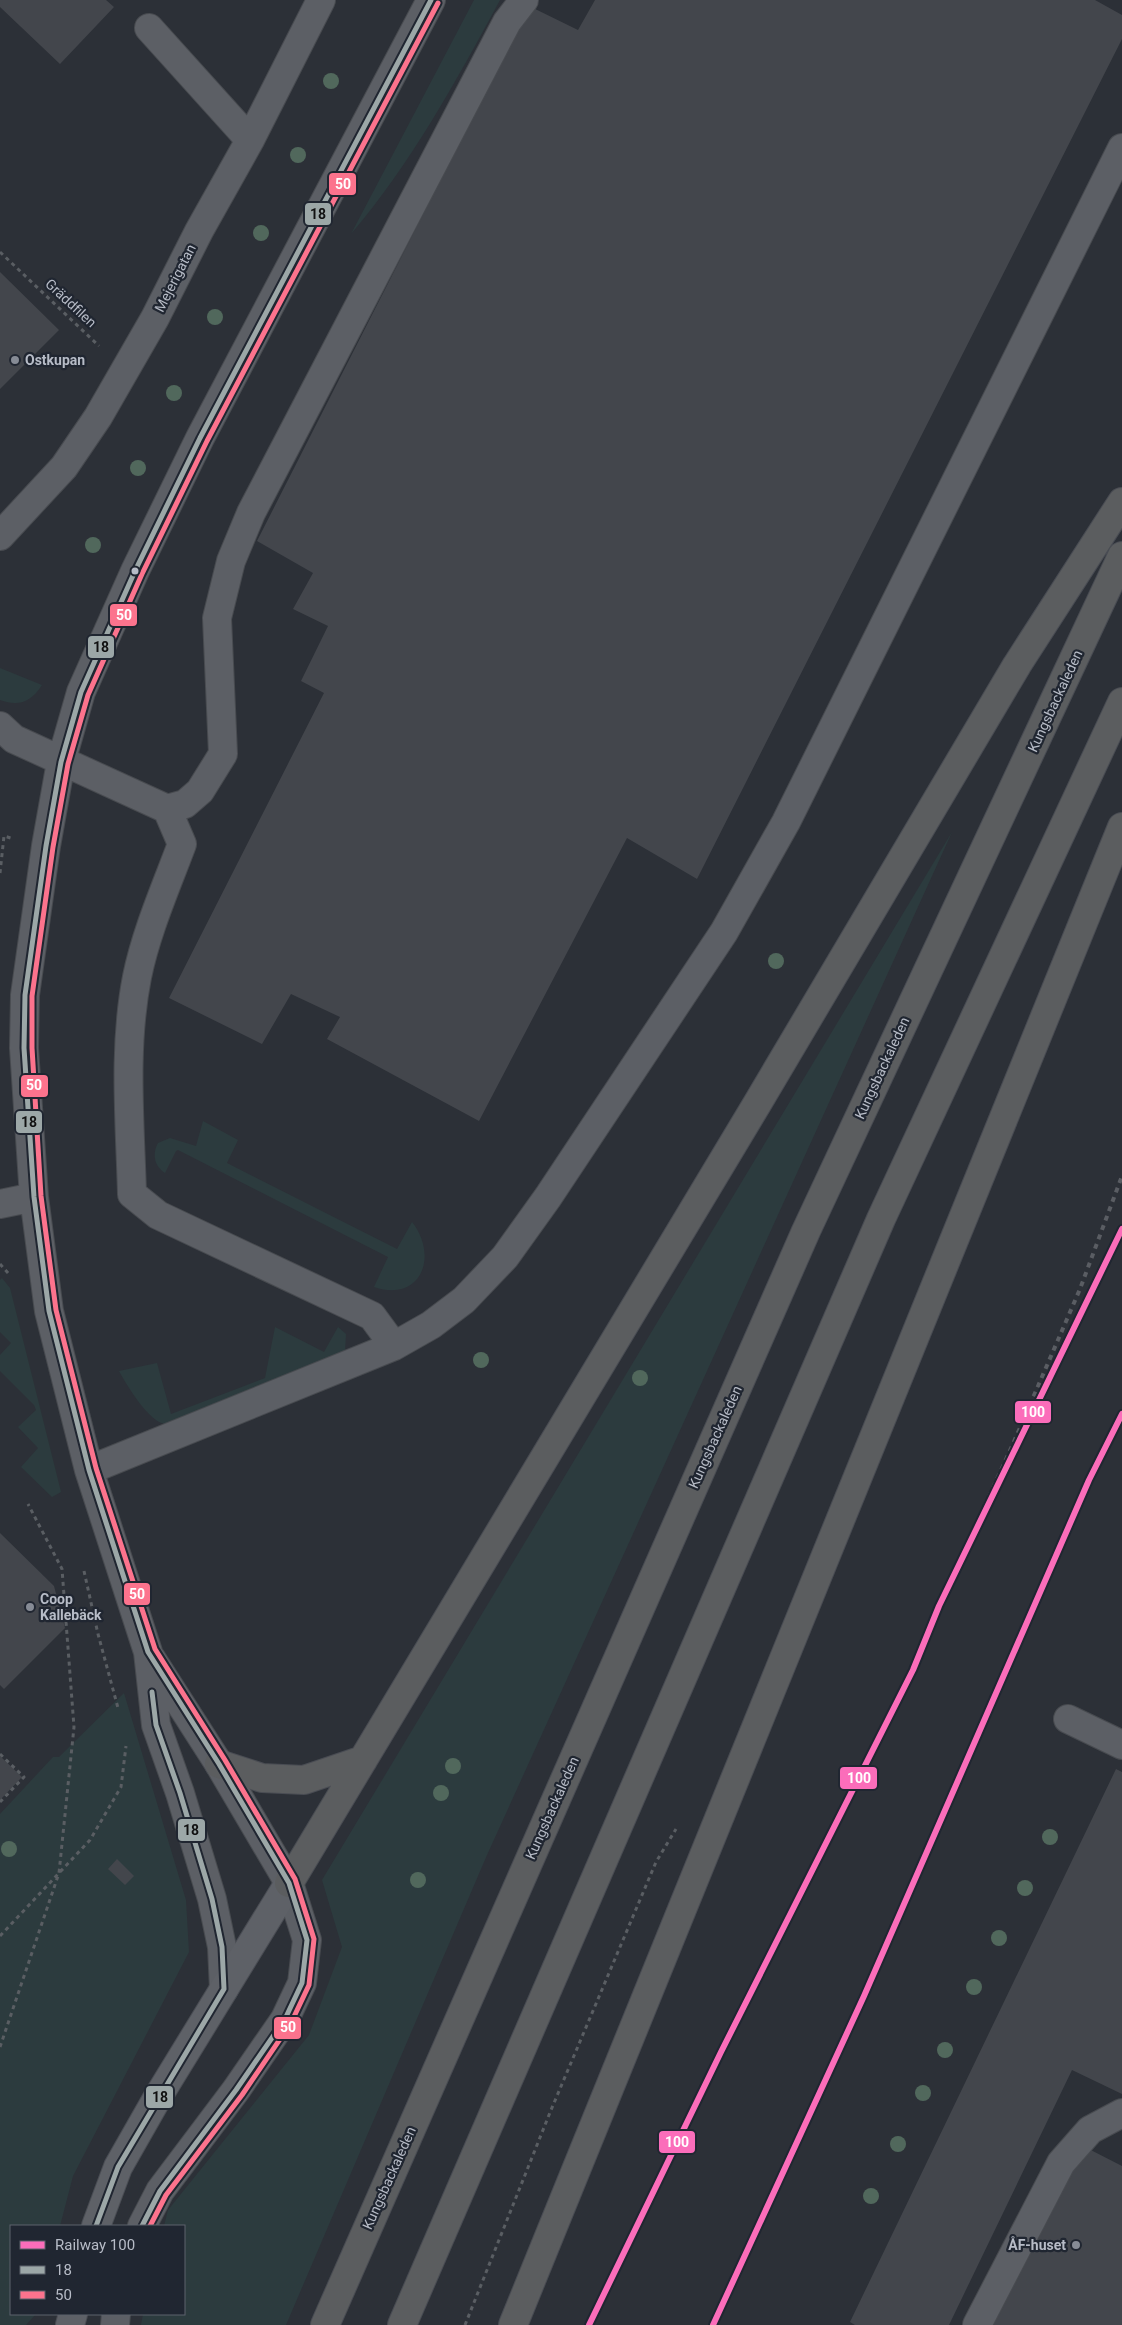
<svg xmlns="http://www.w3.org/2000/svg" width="1122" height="2325" font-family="Roboto,sans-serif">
	<rect width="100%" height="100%" fill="#2c3037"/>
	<path fill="#2c3b3e" d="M474,0H500C456,81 411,164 351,234Z
		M0,668L42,685C31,702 19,707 0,700Z
		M952,832L487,1855L286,2325H141L143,2314H184V2226H164L168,2210L309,2035L342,1947L322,1880Z
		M203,1121L238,1140L227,1163L397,1249L412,1222C439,1256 421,1303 374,1287L388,1257L178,1150L176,1151L165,1173C154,1166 152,1154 158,1143L170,1138L196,1146Z
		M2,1278L10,1288L61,1492L52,1497L21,1467L38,1448L18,1427L36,1410L34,1405L0,1371V1355L11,1343L0,1332V1280Z
		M275,1327L324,1352L338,1327L346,1334L345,1351L338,1357L185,1418C179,1420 172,1424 166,1424C150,1424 126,1384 119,1371L157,1363L171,1414L265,1378Z
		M124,1693L186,1900L189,1952L73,2176L60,2226H11V2314H36L26,2325H0V1814L53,1757H59Z"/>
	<path fill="#43464c" d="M0,0H106L114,7L60,64L0,7Z
		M595,0H1095L1122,15V39L697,879L627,838L479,1121L327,1039L340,1017L291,994L262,1044L169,998L324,693L301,681L328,626L293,609L313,573L257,541L529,6L578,30Z
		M0,272L59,330L0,389Z
		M0,1533L54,1586L65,1628L4,1689L0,1685Z
		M0,1756L22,1777L0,1800Z
		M1116,1769L1122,1772V2094L1072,2070L949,2325H855L850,2322Z
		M117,1859L134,1876L125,1885L108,1869Z
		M1079,2144L1122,2166V2325H990Z"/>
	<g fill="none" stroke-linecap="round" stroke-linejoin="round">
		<defs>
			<path id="minor" d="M149,28L250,140
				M0,536L64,467L98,417L155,318L199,231L250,140L321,0
				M0,726L14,739L167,809L185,804L200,791L223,754L217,618L231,561L251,513L507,22L524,0
				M167,809L182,844C166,887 146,932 137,977C123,1048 130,1122 132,1194L158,1215L372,1316L394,1346
				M0,1204L34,1197
				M89,1470L394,1346L431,1325L464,1300L505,1257L548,1197L724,932L786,822L1122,148
				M1068,1719L1122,1745
				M224,1989L222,1947L212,1899L180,1793L156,1725L148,1652L89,1470L49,1311L34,1197L24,1048L25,995L46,846L61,762L81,692L135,571L200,438L431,0
				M142,2226L160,2191L236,2090L285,2019L302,1983L307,1940L289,1883L219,1764L151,1658
				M115,2325L116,2314
				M977,2325L1061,2163L1090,2130L1122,2113"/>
			<path id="major" d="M96,2226L118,2167L159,2095L289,1883
				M70,2325L73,2314"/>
			<path id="highway" d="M219,1764L262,1778L304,1780L363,1760
				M289,1883L757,1104L1017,665L1122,502
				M325,2325L806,1231L1122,556
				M402,2325L881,1219L1122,702
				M513,2325L1122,827"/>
		</defs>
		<use href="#minor" stroke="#484b50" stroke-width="30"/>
		<use href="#major" stroke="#4a4d54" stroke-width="30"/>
		<use href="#highway" stroke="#494c53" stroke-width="30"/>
		<path stroke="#5a5e63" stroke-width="3" stroke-dasharray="4 4" stroke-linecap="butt" d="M0,252L99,346
			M0,873L4,836L14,839
			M0,1264L9,1274
			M84,1571L98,1634L118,1708
			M0,1754L24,1777L0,1802
			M0,1936L90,1840L121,1787L126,1746
			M0,2047L59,1873L74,1727L62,1569L28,1504
			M465,2325L551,2110L656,1862L676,1829"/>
		<use href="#minor" stroke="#5c5f65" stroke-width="28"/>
		<use href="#major" stroke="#5e6167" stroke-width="28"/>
		<use href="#highway" stroke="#5b5d5f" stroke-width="28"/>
		<path stroke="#5a5d63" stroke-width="4" stroke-dasharray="5 5" stroke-linecap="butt" d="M939,1606L1013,1444L1080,1289L1122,1176"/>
		<defs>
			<path id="bus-1" d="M96,2226L118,2167L224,1989L222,1947L212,1899L180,1793L156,1725L152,1692
				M142,2226L160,2191L236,2090L285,2019L302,1983L307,1940L289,1883L219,1764L148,1652L89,1470L49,1311L34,1197L24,1048L25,995L46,846L61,762L81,692L135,571L200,438L431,0"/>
			<path id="bus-2" d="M150,2226L166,2195L242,2095L291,2023L309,1985L314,1939L295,1879L225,1760L155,1649L96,1468L56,1310L41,1196L32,1048V996L53,847L68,764L88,695L142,574L207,441L438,3"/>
		</defs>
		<use href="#bus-1" stroke="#202631" stroke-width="9"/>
		<use href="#bus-2" stroke="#202631" stroke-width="9"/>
		<use href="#bus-1" stroke="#9ca7a7" stroke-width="5"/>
		<use href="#bus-2" stroke="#fc738d" stroke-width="5"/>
		<defs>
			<path id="rail-1" d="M589,2325L721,2052L913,1670L939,1606L1122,1229
				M713,2325L864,1996L1089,1480L1122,1414"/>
		</defs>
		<use href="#rail-1" stroke="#202631" stroke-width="10"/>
		<use href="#rail-1" stroke="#fb6dba" stroke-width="6"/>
	</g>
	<g fill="#51685c">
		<circle cx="331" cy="81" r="8"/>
		<circle cx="298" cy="155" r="8"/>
		<circle cx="261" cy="233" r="8"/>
		<circle cx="215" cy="317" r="8"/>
		<circle cx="174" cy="393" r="8"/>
		<circle cx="138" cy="468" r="8"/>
		<circle cx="93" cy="545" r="8"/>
		<circle cx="776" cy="961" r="8"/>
		<circle cx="481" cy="1360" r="8"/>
		<circle cx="640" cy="1378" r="8"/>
		<circle cx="453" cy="1766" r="8"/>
		<circle cx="441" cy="1793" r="8"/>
		<circle cx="1050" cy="1837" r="8"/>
		<circle cx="9" cy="1849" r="8"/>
		<circle cx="418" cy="1880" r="8"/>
		<circle cx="1025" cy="1888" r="8"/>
		<circle cx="999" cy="1938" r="8"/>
		<circle cx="974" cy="1987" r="8"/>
		<circle cx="945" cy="2050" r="8"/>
		<circle cx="923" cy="2093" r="8"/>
		<circle cx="898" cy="2144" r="8"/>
		<circle cx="871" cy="2196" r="8"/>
	</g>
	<g fill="#868b95" stroke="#202631" stroke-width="2">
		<circle cx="15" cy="360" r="5"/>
		<circle cx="30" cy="1607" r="5"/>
		<circle cx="1076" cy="2245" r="5"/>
	</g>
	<circle fill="#b7bcc7" stroke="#202631" stroke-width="2" cx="135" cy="571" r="4.5"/>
	<g text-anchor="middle" stroke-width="4.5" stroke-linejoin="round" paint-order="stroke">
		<g font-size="14" fill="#b7bcc7" stroke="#202631">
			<text transform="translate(175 278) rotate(-63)" y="5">Mejerigatan</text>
			<text transform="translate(71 303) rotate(43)" y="5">Gräddfilen</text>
			<text transform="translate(1055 701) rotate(-65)" y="5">Kungsbackaleden</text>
			<text transform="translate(882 1068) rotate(-65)" y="5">Kungsbackaleden</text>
			<text transform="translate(715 1437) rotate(-66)" y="5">Kungsbackaleden</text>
			<text transform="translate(552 1808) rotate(-66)" y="5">Kungsbackaleden</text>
			<text transform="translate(389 2178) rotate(-66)" y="5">Kungsbackaleden</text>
		</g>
		<g font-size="14" font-weight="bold" fill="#b7bcc7" stroke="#202631" text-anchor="start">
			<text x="25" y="365">Ostkupan</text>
			<text x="40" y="1604">Coop<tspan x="40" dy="16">Kallebäck</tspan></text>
			<text x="1066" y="2250" text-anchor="end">ÅF-huset</text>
		</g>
	</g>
	<g stroke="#202631" stroke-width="2">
		<rect x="328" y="172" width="29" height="24" rx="5" fill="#fc738d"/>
		<rect x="304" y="202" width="28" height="24" rx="5" fill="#9ca7a7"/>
		<rect x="109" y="603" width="29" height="24" rx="5" fill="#fc738d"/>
		<rect x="87" y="635" width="28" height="24" rx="5" fill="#9ca7a7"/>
		<rect x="20" y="1074" width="29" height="24" rx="5" fill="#fc738d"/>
		<rect x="15" y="1110" width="28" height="24" rx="5" fill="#9ca7a7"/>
		<rect x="1014" y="1400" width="38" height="24" rx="5" fill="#fb6dba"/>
		<rect x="123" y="1582" width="28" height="24" rx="5" fill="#fc738d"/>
		<rect x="839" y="1766" width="39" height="24" rx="5" fill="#fb6dba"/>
		<rect x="177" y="1818" width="29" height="24" rx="5" fill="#9ca7a7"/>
		<rect x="273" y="2016" width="29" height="24" rx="5" fill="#fc738d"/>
		<rect x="145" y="2085" width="29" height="24" rx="5" fill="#9ca7a7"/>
		<rect x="658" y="2130" width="38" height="24" rx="5" fill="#fb6dba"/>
	</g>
	<g font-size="14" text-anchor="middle" font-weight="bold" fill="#fff">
		<text x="343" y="189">50</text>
		<text x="124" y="620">50</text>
		<text x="34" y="1090">50</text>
		<text x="1033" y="1417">100</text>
		<text x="137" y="1599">50</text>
		<text x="859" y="1783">100</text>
		<text x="288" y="2032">50</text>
		<text x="677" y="2147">100</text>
	</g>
	<g font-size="14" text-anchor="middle" font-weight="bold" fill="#111">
		<text x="318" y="219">18</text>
		<text x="101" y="652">18</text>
		<text x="29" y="1127">18</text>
		<text x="191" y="1835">18</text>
		<text x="160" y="2102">18</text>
	</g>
	<rect x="10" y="2225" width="175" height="90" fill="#202631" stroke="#5c626d"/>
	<rect x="20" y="2241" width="25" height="8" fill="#fb6dba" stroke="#5c626d"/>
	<text x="55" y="2250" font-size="15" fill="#b7bcc7">Railway 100</text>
	<rect x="20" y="2266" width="25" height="8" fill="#9ca7a7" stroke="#5c626d"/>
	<text x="55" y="2275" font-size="15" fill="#b7bcc7">18</text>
	<rect x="20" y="2291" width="25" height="8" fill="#fc738d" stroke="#5c626d"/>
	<text x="55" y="2300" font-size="15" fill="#b7bcc7">50</text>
</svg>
